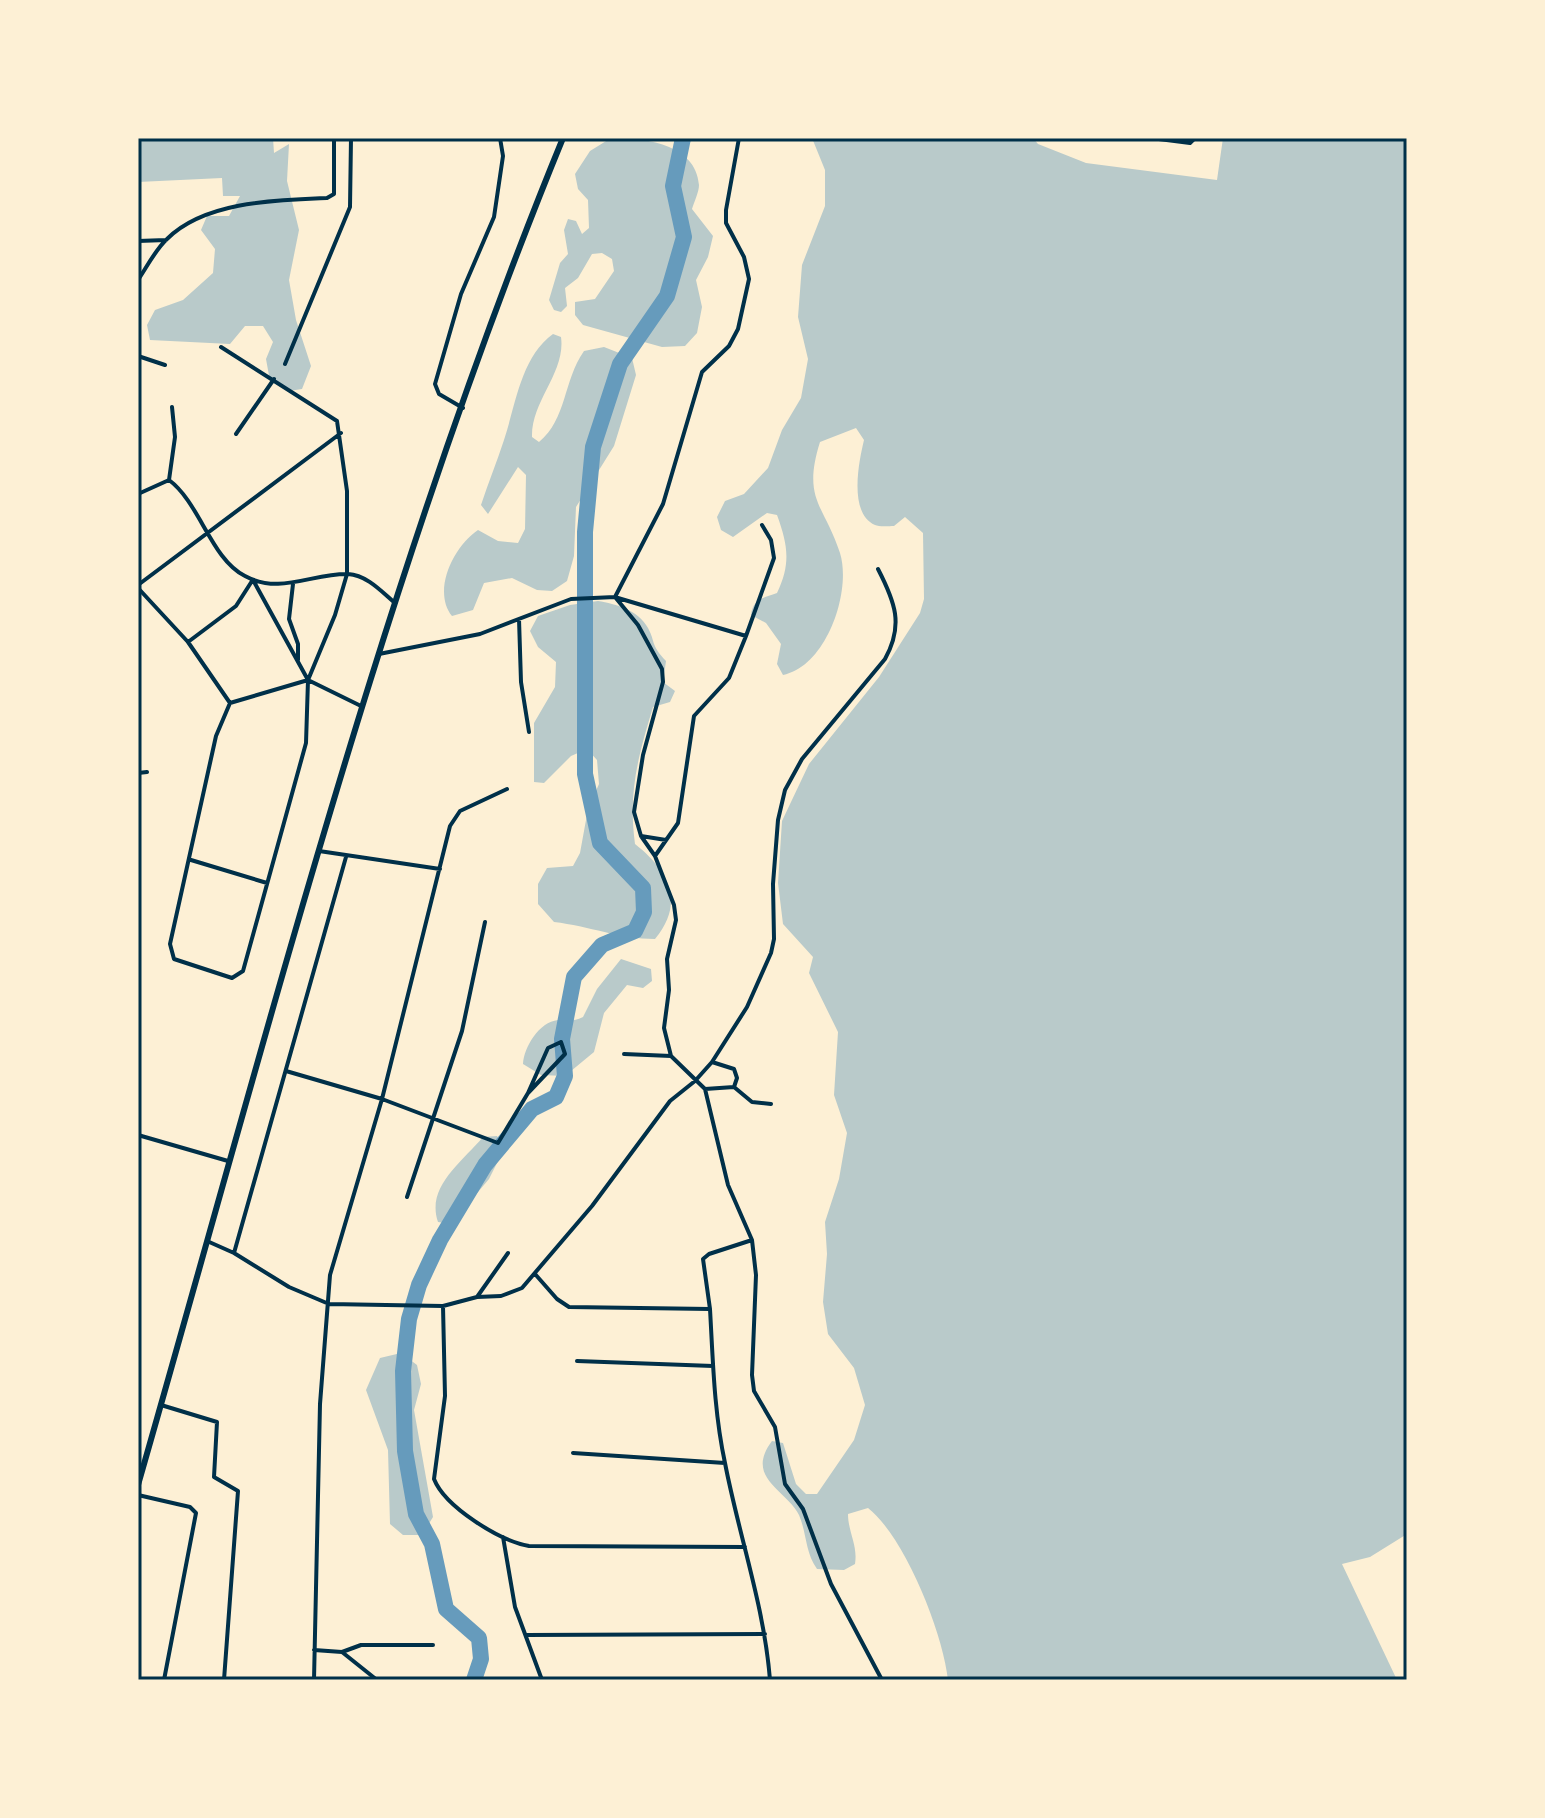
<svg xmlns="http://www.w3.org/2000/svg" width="1545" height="1818" font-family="'Work Sans',sans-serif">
	<rect width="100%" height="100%" fill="#fdf0d5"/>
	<path fill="#b9caca" d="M138,138H273L274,153L289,144L287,181L299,230L289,280L296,320L311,366L302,389L289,391L270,381L266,359L273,342L263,326H245L230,344L150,340L147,325L155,310L183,300L213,273L215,249L201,230L207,216H229L240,196H223L222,178L138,182Z
		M611,138C643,138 696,143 699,185C699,192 694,202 692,209L713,236L708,257L696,280L702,307L697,333L685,346L662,347L583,325L575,315V302L595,299L614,271L612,259L602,253L592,254L578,278L565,288L567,306L561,312L554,310L549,300L560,263L568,254L564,230L568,219L576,221L582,234L589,228L588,200L578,189L575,174L590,151Z
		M812,138H1033L1038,144L1086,163L1217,180L1223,138H1407V1534L1370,1557L1342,1564L1397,1680H948C943,1633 905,1537 868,1508L848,1514C848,1532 858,1545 855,1564L844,1570L817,1569C805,1552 807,1534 799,1515C787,1490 744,1478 772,1441L783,1443L796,1484L806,1494H817L854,1440L865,1405L854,1368L828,1334L823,1302L827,1254L825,1222L839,1179L847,1133L834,1095L838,1032L809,973L813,957L783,924L778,883L782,821L809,764L879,677L920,613L924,599L923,533L905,517L894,526C889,526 879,527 875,525C848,513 859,461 864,440L856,428L820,442C802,500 824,504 840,553C852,592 826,667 783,675L777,664L781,644L766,623L751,615C753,599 763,598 777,593C791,564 788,545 777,515L767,513L733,537L721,530L717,517L725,501L744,494L768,468L782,430L801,398L808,359L798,317L802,265L825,206V170Z
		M553,334L561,337C566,372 531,401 532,437L539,442C567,419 563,381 584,351L604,347L632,358L636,375L614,446L576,507L574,556L567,581L552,591L537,590L512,578L484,583L473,610L452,616C432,591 453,547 478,530L498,541L518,543L525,529L526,475L518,467L488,514L481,505C488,483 497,462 504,440C516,404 521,357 553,334Z
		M598,601C616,604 638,610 648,628C656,643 650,644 666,661L663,682L675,691L670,702L653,707C638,757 628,792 635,844C668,870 686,902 655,939C620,939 589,926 554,922L538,904V884L547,868L573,866L580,853L588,809L599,784L597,760L587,749L571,756L544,783L534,782V723L555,687L556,662L538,647L530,631L538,616L570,605Z
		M621,959L651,969L652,981L643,988L627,985L604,1013L594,1052L565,1076L541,1075L523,1064C524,1047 539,1022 558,1020C568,1020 573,1022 583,1017L597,989Z
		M497,1136L504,1149L489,1179L451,1224L438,1222C426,1187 461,1163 483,1137Z
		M401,1353L417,1365L421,1384L414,1410L433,1517L422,1535H403L390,1524L388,1450L366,1390L380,1358Z"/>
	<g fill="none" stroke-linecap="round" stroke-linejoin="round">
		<path stroke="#669bbc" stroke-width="16" d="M474,1680L481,1659L479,1638L446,1609L432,1544L416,1514L405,1451L403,1371L409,1319L419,1285L440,1240L485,1165L532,1109L556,1097L565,1076L562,1039L574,977L602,945L635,931L644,912L643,888L600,843L585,774V532L593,447L620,364L667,296L684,237L673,186L683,138"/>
		<path stroke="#003049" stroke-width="4" d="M1151,138L1190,143L1195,138
			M138,241L166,240
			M138,280C147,267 155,250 167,239C205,201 277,200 327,198L334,194V138
			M221,347L337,421L347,491V574L335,615L308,680L306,743L243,971L232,978L174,959L170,944L216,736L230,703
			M138,356L165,365
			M285,364L350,207L351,138
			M463,408L439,394L435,384L461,294L494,217L503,156L500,138
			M236,434L274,379
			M169,480C200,503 211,559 245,576C280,595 313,573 348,574C367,575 382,592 395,603
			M138,494L169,480L175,437L172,407
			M253,580L308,680L361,706
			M293,584L289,619L298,644V660
			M138,585L341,433
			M138,588L188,642L230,703L308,680
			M615,597L638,625L662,669L663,682L643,755L634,812L641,836L655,856L674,905L676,920L667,959L669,990L664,1028L671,1056
			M618,598L746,636L729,678L694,716L678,823L655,856
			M519,619L521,682L529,732
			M746,636L774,558L771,540L762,525
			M188,642L236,606L252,581
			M379,654L480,634L571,599L615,597L663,504L702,372L729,346L738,329L749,279L744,257L726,223V210L739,138
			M138,773L147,772
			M641,836L666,840
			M319,851L440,869
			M191,860L267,883
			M624,1054L671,1056L705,1089L728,1185L752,1240L756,1275L752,1375L754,1391L775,1427L785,1484L803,1509L831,1584L882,1680
			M286,1071L382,1099L498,1143L528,1093L565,1054L561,1042L548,1048L528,1093
			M734,1087L752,1102L771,1104
			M705,1089L734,1087L737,1078L734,1069L712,1062
			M138,1135L228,1161
			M407,1197L462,1031L485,922
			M207,1241L234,1253L346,857
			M234,1253L289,1287L329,1304L443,1306L477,1297L508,1253
			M535,1274L557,1299L569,1307L710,1309C713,1361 714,1412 725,1463C739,1536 764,1605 770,1680
			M477,1297L501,1296L522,1288L592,1206L670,1101L695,1081L712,1062L747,1007L771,953L774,939L773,884L778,820L785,790L802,759L885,659C904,625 895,602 878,569
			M443,1306L445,1396L434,1479C445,1507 500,1541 529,1546L745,1547
			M710,1309L703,1259L709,1254L752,1240
			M577,1361L713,1366
			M161,1405L217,1422L214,1477L238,1491L224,1680
			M573,1453L725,1463
			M138,1495L190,1507L196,1513L164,1680
			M503,1537L515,1607L542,1680
			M527,1635L765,1634
			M314,1650L342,1652L377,1680
			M342,1652L361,1645H433
			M314,1680L320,1404L330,1275L382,1099L450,826L460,811L507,789"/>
		<path stroke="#003049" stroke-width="6" d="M138,1485C268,1033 384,574 563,138"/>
	</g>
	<rect width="1545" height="1818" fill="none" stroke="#fdf0d5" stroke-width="280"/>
	<rect x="140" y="140" width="1265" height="1538" fill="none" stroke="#003049" stroke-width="3"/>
</svg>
